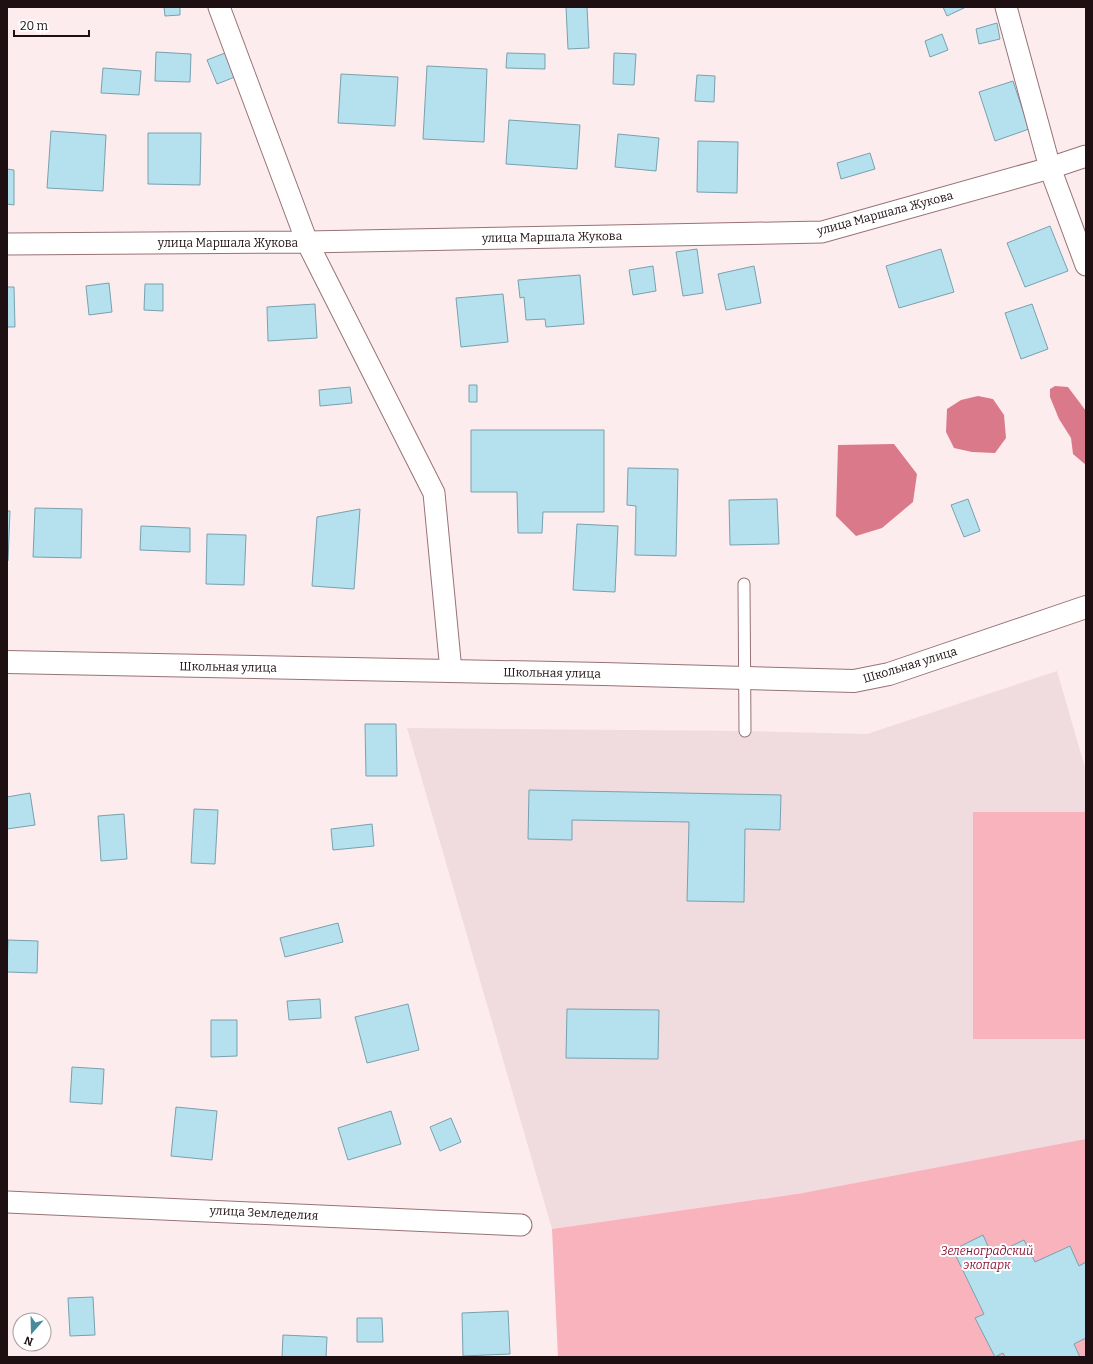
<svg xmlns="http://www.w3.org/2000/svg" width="1093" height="1364" font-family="Bitter,serif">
	<rect width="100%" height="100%" fill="#fdeced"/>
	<path fill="#f0dcde" d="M1057,671L1086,771V1357L802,1193L552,1229L407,728L745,731L867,734Z"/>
	<path fill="#f9b3bc" d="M973,812H1086V1039H973Z
		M1086,1139V1357H558L552,1229L803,1193Z"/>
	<path fill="#da7989" d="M1055,386L1068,387L1086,411V465L1073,454L1071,438L1059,419L1050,397V389Z
		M978,396L993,399L1004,415L1006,438L995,453L972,452L954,448L946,432L947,409L961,400Z
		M894,444L917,474L913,502L882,528L856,536L836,516L838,445Z"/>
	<path fill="#b5e0ed" stroke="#78a1ae" d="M164,7H180V15L165,16Z
		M566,7H587L589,48L568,49Z
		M943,7H966L947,16Z
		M997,23L1000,39L979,44L976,29Z
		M942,34L948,50L930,57L925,41Z
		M156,52L191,54L190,82L155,81Z
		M225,53L235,77L217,84L207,60Z
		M507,53L545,54V69L506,68Z
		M614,53L636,54L634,85L613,84Z
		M427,66L487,69L484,142L423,139Z
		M103,68L141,71L139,95L101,93Z
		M341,74L398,77L395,126L338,123Z
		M697,75L715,76L714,102L695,101Z
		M1013,81L1029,129L995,141L979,92Z
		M509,120L580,125L577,169L506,164Z
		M51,131L106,135L103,191L47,188Z
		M148,133H201L200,185L148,184Z
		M618,134L659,138L656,171L615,167Z
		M698,141L738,142L737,193L697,192Z
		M870,153L875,169L841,179L837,163Z
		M7,169L14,170V205L7,204Z
		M1050,226L1068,271L1025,287L1007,243Z
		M697,249L703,293L683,296L676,252Z
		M941,249L954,292L899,308L886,266Z
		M653,266L656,291L633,295L629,270Z
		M754,266L761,303L726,310L718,274Z
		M580,275L584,324L546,327L545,319L526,320L524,297L520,298L518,280Z
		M109,283L112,312L89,315L86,286Z
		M145,284H163V311L144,310Z
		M7,287H14L15,327H7Z
		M503,294L508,342L461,347L456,298Z
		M315,304L317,338L268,341L267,307Z
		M1032,304L1048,349L1021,359L1005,313Z
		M469,385H477V402H469Z
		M350,387L352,403L320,406L319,390Z
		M471,430H604V512H543L542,533H518L517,492H471Z
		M628,468L678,469L676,556L635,555L636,506L627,505Z
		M777,499L779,544L730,545L729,500Z
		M968,499L980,531L964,537L951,505Z
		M35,508L82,509L81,558L33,557Z
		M360,509L354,589L312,586L317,517Z
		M7,511H10L8,561H7Z
		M577,524L618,526L615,592L573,590Z
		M141,526L190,528V552L140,550Z
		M207,534L246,535L244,585L206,584Z
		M365,724H396L397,776H366Z
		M529,790L781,795L780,830L745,829L744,902L687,901L689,822L572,820V840L528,839Z
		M30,793L35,825L7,829V797Z
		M194,809L218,810L215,864L191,863Z
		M124,814L127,859L101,861L98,816Z
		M372,824L374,846L333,850L331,829Z
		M338,923L343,942L285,957L280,938Z
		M8,940L38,941L37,973L7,972Z
		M320,999L321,1018L289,1020L287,1001Z
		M408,1004L419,1050L367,1063L355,1017Z
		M567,1009L659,1010L658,1059L566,1058Z
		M211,1020H237V1056L211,1057Z
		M72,1067L104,1069L102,1104L70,1102Z
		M176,1107L217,1111L212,1160L171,1156Z
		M391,1111L401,1144L348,1160L338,1128Z
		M451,1118L461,1142L440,1151L430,1127Z
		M983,1235L992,1255L1024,1240L1035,1262L1070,1246L1079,1266L1086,1262V1338L1074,1344L1080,1357H1005L1003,1353L995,1357L975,1318L984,1314L953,1250Z
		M93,1297L95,1335L70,1336L68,1298Z
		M508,1311L510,1354L463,1356L462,1313Z
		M357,1318H382L383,1342H357Z
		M283,1335L327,1337L326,1357H282Z"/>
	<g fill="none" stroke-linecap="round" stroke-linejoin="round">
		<defs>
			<path id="lane" d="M744,584L745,731"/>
			<path id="street" d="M219,7L307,242L434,493L451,671
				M1006,7L1050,168L1086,265
				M7,244L307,242L822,232L1050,168L1086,156
				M7,1202L521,1225"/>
			<path id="secondary" d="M7,662L603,674L854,681L889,674L1086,607"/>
		</defs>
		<use href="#lane" stroke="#987276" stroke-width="13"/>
		<use href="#street" stroke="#987276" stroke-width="23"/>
		<use href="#secondary" stroke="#987276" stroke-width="24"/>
		<use href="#lane" stroke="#fff" stroke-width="11"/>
		<use href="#street" stroke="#fff" stroke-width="21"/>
		<use href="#secondary" stroke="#fff" stroke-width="22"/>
	</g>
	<g text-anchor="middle" stroke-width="4" stroke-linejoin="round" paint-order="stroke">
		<g font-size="12" fill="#1e1012" stroke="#fff">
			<text transform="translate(885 213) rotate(-15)" y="4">улица Маршала Жукова</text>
			<text transform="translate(552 237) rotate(-1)" y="4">улица Маршала Жукова</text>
			<text x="228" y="247">улица Маршала Жукова</text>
			<text transform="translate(910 665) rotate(-17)" y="4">Школьная улица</text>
			<text transform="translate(228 667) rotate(1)" y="4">Школьная улица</text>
			<text transform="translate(552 673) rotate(1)" y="4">Школьная улица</text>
			<text transform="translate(264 1213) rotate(3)" y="4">улица Земледелия</text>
		</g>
		<g font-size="12" font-style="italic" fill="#8d193a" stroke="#fff">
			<text x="987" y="1255">Зеленоградский<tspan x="987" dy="14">экопарк</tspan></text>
		</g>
	</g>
	<rect width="1093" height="1364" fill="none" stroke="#1e1012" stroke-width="16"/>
	<g transform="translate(32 1332) rotate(200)"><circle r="19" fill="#ffffff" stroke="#a59fa0"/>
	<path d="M0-3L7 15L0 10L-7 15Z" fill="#48899b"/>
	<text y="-6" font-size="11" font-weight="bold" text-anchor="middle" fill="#1e1012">N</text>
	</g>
	<path d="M14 30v6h75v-6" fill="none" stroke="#1e1012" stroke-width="2"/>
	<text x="20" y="30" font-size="12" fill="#1e1012" stroke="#ffffff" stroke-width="3" paint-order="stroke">20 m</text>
</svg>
